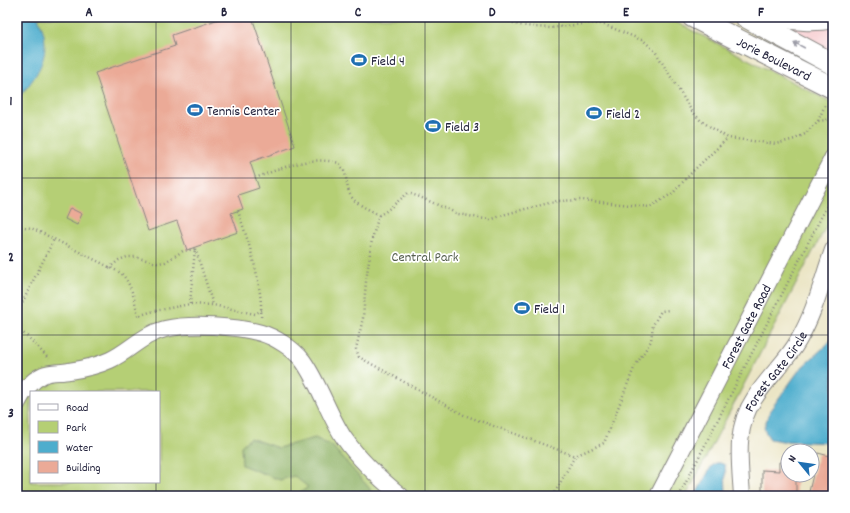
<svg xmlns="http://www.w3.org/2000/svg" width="850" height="513" font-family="Dekko,sans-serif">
	<rect width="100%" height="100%" fill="#fff"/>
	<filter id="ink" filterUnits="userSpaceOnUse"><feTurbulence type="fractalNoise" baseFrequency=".025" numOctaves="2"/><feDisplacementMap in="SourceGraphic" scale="8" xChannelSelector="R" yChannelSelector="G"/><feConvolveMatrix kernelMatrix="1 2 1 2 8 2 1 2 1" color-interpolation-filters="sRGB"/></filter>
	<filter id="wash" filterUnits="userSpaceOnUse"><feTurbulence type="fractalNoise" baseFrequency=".012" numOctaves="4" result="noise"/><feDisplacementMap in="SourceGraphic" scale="16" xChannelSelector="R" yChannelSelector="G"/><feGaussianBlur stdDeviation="0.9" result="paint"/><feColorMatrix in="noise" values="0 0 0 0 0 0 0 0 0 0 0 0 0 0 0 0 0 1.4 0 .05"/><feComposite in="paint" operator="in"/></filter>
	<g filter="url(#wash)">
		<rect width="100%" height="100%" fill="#ebe5c5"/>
		<path fill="#f7cfd2" d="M761,17H833V54Z"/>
		<path fill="#b5cf74" stroke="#6c7858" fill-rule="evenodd" d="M17,17H666L833,103V213L686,496H17ZM31,392H159V482H31Z"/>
		<path fill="#90b266" stroke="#596a50" d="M250,438L278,448L315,438L332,446L370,489V496H298L300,493L308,487L294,476L280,480L242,465L241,446Z"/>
		<path fill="#4eadcd" stroke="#386884" d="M17,17H38C40,23 43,29 44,35C49,62 33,81 17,99Z
			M833,339V443L782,441L770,439L766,433L764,427L771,409L800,369Z
			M716,463H720L725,465L726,496H695L711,467Z"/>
		<g id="blocks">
			<path fill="#ebaa97" d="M225,17H252L295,146L250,162L259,188L238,195L243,209L231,213L238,232L187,250L177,221L148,231L95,73L175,46L172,35Z
				M70,208L82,214L77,225L65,219Z
				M818,453L833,457V494L828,493L827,496H808Z
				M785,456H788V475H796V496H762V470L779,471V462H785Z"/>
		</g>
	</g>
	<g filter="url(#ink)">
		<use href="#blocks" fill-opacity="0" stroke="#868480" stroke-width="1"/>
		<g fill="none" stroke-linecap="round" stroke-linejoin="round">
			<defs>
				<g id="minor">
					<path d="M17,404C23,392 30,381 43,375C51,371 61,373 69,371C83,369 97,366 110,360C130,351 141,335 165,329C191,323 235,326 261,333C275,337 294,349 303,361C320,385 328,414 344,438C360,461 380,479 401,496"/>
					<path id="s1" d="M658,496L833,157"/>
					<path id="s2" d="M742,496C740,462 734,429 754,399C767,378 786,362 798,341C815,312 822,281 833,250"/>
				</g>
				<g id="major">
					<path id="s3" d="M693,17L833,88"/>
					<path d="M746,17L833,64"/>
					<path d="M781,17C800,20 814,21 833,18"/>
				</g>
			</defs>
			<use href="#minor" stroke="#868480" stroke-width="18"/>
			<use href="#major" stroke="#868480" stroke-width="23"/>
			<path stroke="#868480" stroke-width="2.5" stroke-dasharray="1 3" stroke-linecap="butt" d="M498,17L519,25L535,27L551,28L591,23L605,25L644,41L655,51L691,110L701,121L728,138L776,144L795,139L805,134L818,121L833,119
				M818,121L826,103
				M255,178C283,168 309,155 339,163C348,174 345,180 349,192C353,204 369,209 379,215L385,212L408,193L420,197L458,214L490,220L506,214L557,201L582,200L650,207L673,193L693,171L728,138
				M238,211C249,244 263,284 261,319
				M379,215L372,239L366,281L363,318L356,349L359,357L464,415L575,456
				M17,226L31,228L42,233L121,273C132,284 135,302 138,316L150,312L190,304L213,305L255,314L262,310
				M195,249L198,257L213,305
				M109,268L119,260L127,257H135L157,263L165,262L183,251L195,249
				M190,304L195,249
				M17,313L54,239
				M17,329L27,336L49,359
				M553,496L575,456L604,443L634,368L651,341L653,325L661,311L670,310
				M679,496L833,194"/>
			<use href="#minor" stroke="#fff" stroke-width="16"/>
			<use href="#major" stroke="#fff" stroke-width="21"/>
		</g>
		<defs><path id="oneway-shaft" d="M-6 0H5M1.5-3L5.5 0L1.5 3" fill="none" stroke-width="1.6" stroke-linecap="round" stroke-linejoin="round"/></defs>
		<use stroke="#9c9ca7" href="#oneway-shaft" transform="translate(799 45) rotate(-152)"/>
	</g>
	<path fill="none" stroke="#22223b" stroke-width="1" stroke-opacity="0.55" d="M156,17V392M291,17V496M425,17V496M559,17V496M694,17V496M17,178H833M17,335H833M156,482V496"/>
	<defs>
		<symbol id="stadium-bare" viewBox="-9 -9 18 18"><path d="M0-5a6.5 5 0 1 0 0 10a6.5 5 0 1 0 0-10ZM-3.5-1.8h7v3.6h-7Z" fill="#1f6fb2" stroke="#fff" stroke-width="2.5" paint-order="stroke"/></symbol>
	</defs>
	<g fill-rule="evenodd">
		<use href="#stadium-bare" x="348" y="49" width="22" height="22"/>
		<use href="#stadium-bare" x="184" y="99" width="22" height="22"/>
		<use href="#stadium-bare" x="583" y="102" width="22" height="22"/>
		<use href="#stadium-bare" x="422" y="115" width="22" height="22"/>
		<use href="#stadium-bare" x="511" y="297" width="22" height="22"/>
	</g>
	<g text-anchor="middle" stroke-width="3.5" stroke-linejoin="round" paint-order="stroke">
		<g font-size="14" fill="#22223b" stroke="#fff">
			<text dy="5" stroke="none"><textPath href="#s3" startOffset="91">Jorie Boulevard</textPath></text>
			<text dy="5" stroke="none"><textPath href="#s1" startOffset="191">Forest Gate Road</textPath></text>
			<text dy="5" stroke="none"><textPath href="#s2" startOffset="135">Forest Gate Circle</textPath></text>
		</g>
		<g font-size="14" fill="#22223b" stroke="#fff" text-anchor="start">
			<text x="371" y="65">Field 4</text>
			<text x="207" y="115">Tennis Center</text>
			<text x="606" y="118">Field 2</text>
			<text x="445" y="131">Field 3</text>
			<text x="534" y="313">Field 1</text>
		</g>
		<g font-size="14" fill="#555f4f" stroke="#fff">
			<text x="425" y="261">Central Park</text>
		</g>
	</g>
	<rect width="850" height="513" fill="none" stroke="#fff" stroke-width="44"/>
	<rect x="30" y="391" width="130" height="92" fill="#ffffff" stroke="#a7a7b1"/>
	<rect x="38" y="404" width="20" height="6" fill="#ffffff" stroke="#a7a7b1"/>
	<text x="66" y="411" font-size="12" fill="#22223b">Road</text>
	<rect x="38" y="421" width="20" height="12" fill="#b5cf74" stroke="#a7a7b1"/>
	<text x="66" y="431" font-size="12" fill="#22223b">Park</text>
	<rect x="38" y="441" width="20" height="12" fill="#4eadcd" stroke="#a7a7b1"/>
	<text x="66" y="451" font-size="12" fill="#22223b">Water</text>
	<rect x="38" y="461" width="20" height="12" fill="#ebaa97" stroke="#a7a7b1"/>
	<text x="66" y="471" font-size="12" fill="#22223b">Building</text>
	<g transform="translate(800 463) rotate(299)"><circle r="19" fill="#ffffff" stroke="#a7a7b1"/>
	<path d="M0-3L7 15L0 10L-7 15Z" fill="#1f6fb2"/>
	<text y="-6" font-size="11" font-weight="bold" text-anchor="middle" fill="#22223b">N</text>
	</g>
	<rect x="22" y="22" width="806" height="469" fill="none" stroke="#22223b" stroke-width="1.5"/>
	<g font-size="13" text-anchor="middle" font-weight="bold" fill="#22223b">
		<text x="89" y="16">A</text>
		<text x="224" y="16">B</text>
		<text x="358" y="16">C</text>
		<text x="492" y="16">D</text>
		<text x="626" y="16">E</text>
		<text x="761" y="16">F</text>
		<text x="11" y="105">1</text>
		<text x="11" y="261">2</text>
		<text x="11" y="417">3</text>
	</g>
</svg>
